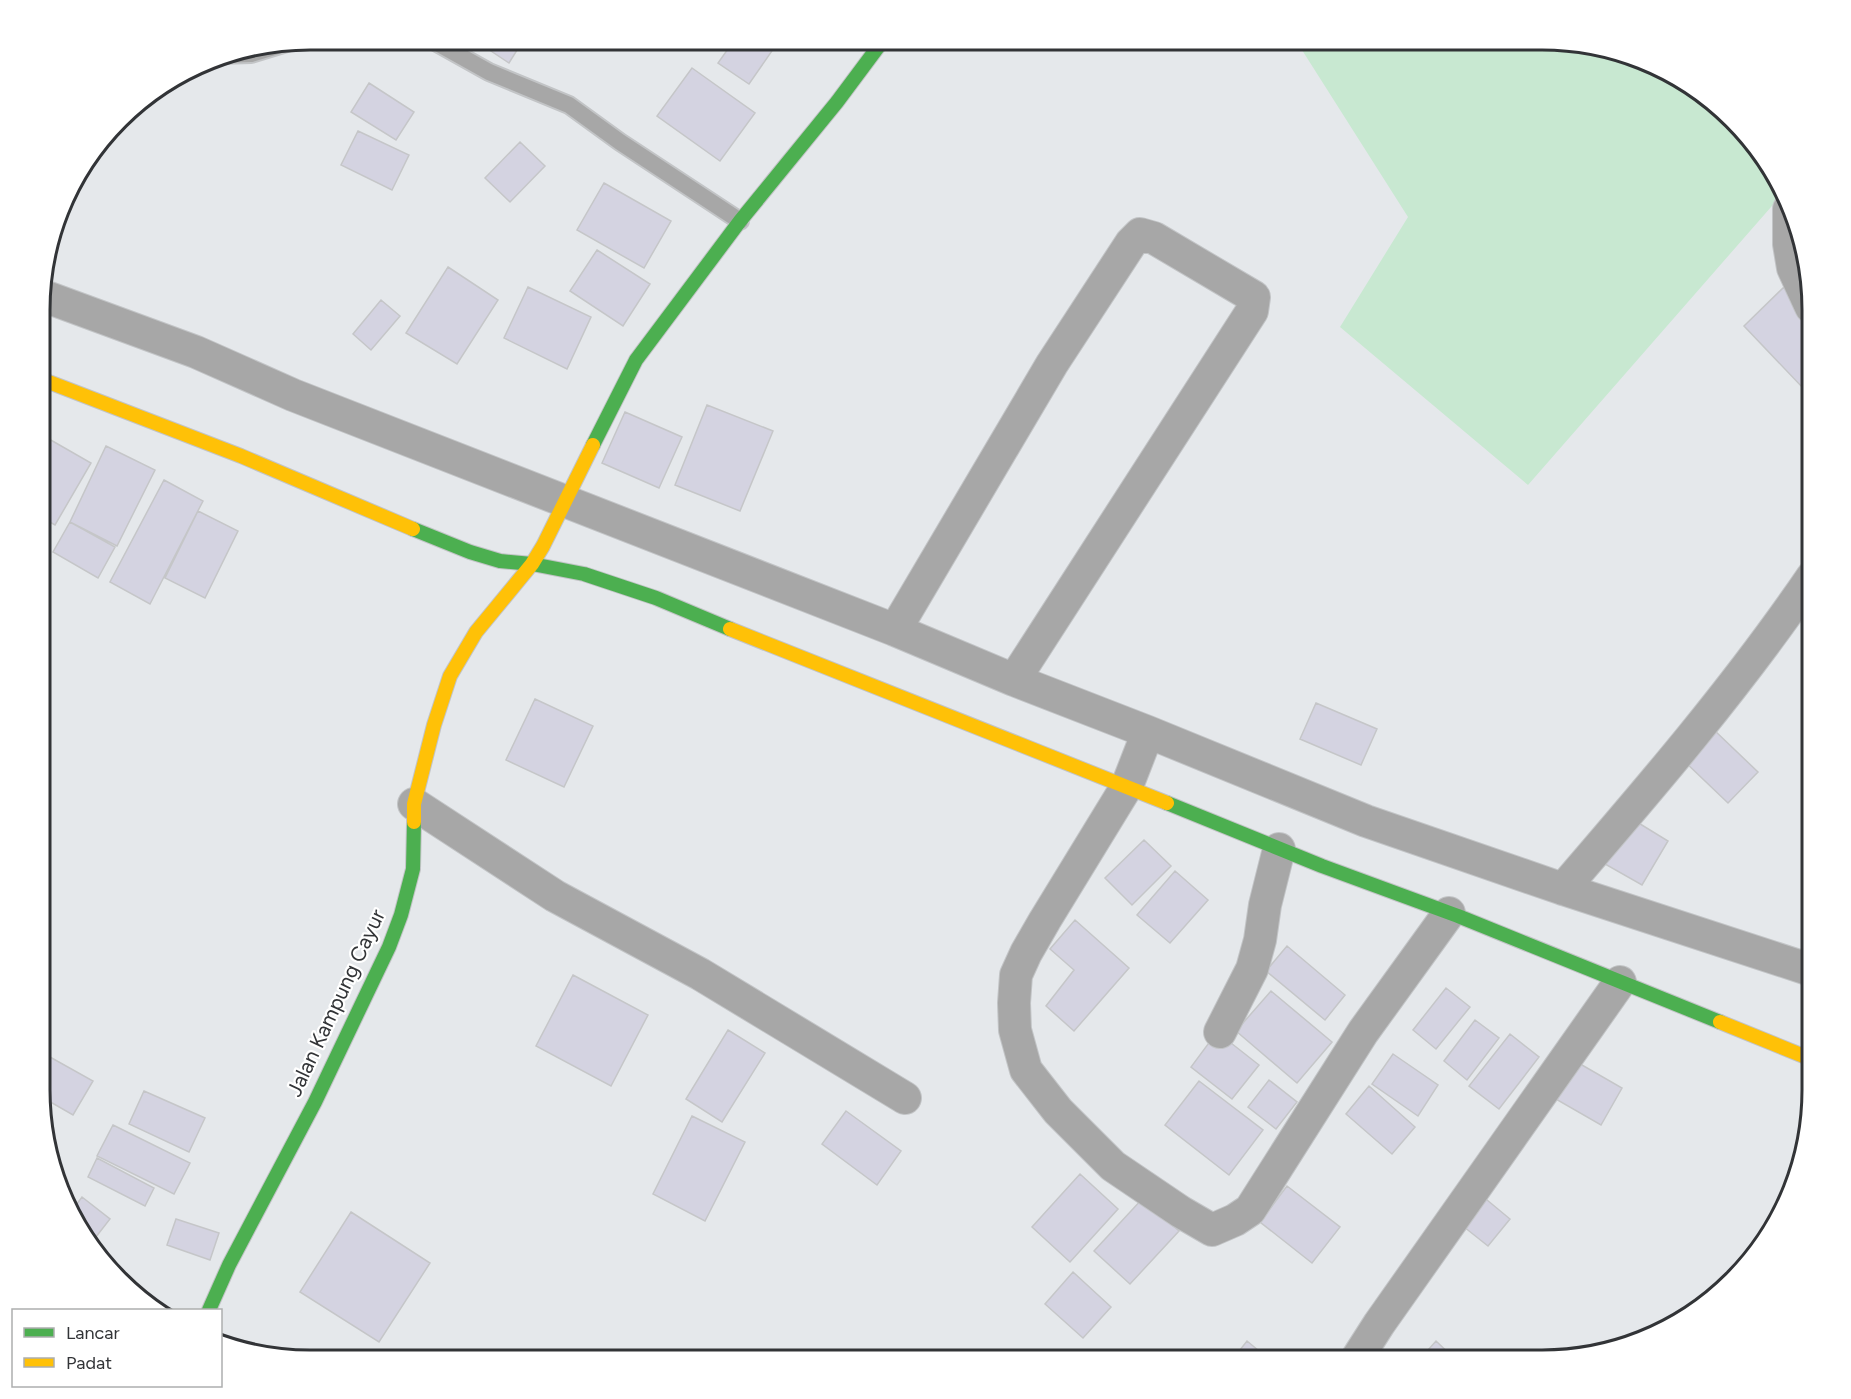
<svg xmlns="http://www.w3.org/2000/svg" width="1851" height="1399" font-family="Figtree,sans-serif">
	<rect width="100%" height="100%" fill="#e5e8eb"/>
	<path fill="#c8e8d1" d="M1295,39L1559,40L1645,59L1720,106L1785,191L1528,485L1340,327L1408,217Z"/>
	<path fill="#d4d3e1" stroke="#c5c6c8" stroke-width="1.5" d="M473,39H524L509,63Z
		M735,39H762L774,48L749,84L718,63Z
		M779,39H804L798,50Z
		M692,68L755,113L720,161L657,116Z
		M369,83L414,112L396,140L351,112Z
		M358,131L409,155L392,190L341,165Z
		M520,142L545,166L510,202L485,178Z
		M604,183L671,221L644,268L577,230Z
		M597,250L650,284L623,326L570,291Z
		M448,267L498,300L457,364L406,333Z
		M528,287L591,317L567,369L504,338Z
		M1784,287L1812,315V379L1803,388L1744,326Z
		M381,300L400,316L371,350L353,334Z
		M707,405L773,431L740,511L675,485Z
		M625,412L682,437L659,488L602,463Z
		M49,439L91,463L55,525L41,517V454Z
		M106,446L155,470L117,546L70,522Z
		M164,480L203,501L150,604L110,582Z
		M198,511L238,531L205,598L165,578Z
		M70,522L115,547L98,578L53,552Z
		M535,699L593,726L564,787L506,760Z
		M1316,703L1377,729L1361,765L1300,739Z
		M1713,729L1758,772L1728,803L1683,760Z
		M1632,819L1668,841L1642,885L1605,864Z
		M1144,840L1171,866L1132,905L1105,878Z
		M1175,871L1208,900L1170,943L1137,915Z
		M1075,920L1129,968L1074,1031L1046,1006L1074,970L1050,949Z
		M1287,946L1345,995L1325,1020L1266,971Z
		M573,975L648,1015L611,1086L536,1046Z
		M1446,988L1470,1007L1436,1049L1413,1030Z
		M1271,991L1332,1042L1297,1083L1236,1031Z
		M1475,1020L1499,1038L1467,1080L1444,1061Z
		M728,1030L765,1053L722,1122L686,1099Z
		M1217,1032L1259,1065L1232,1099L1191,1067Z
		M1510,1034L1539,1057L1499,1109L1469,1086Z
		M41,1052L93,1081L73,1115L40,1096V1055Z
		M1393,1054L1438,1085L1418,1116L1372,1084Z
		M1575,1061L1622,1088L1601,1125L1554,1098Z
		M1269,1080L1297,1102L1276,1129L1248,1107Z
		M1199,1081L1263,1130L1229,1175L1165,1125Z
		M1369,1086L1415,1127L1392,1154L1346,1114Z
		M144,1091L205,1118L189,1152L129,1124Z
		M846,1111L901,1151L877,1185L822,1144Z
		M692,1116L745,1142L705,1221L653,1194Z
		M113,1125L190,1163L174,1194L97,1156Z
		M97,1158L154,1188L145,1206L88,1177Z
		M1080,1174L1118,1209L1070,1262L1032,1227Z
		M1287,1186L1340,1227L1312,1263L1260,1222Z
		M1481,1195L1510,1219L1488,1246L1459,1223Z
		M82,1197L110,1219L92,1242L70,1213Z
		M1143,1198L1179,1231L1130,1284L1094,1251Z
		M351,1212L430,1263L379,1342L300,1292Z
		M176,1219L219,1233L210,1260L167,1245Z
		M1073,1272L1111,1307L1083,1338L1045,1304Z
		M1247,1341L1270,1360H1232Z
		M1436,1341L1456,1360H1419Z"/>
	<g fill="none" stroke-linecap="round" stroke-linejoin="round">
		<defs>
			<path id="lane" d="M430,39L489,72L569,105L620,142L740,221
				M219,55L251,54L287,43
				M71,187L78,171"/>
			<path id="street" d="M1789,209V244L1793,268L1811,307
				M41,295L196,352L293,395L895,630L1014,680L1148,732L1366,821L1563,889L1811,970
				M895,630L1052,364L1131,243L1140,234L1154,238L1254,297L1252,311L1014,680
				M1148,732L1127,786L1045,920L1026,953L1016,975L1014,1003L1015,1030L1026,1070L1058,1111L1113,1166L1181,1212L1212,1230L1235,1220L1250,1210L1363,1032L1449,913
				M414,804L555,896L700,974L905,1098
				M1563,889C1650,788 1737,687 1812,577
				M1220,1032L1252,969L1260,940L1265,905L1279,849
				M1356,1360L1379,1324L1620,982"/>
			<path id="fast" d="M593,445L636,360L740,221L837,102L884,39
				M413,529L470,552L500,561L532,564L584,574L656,598L730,629
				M1167,803L1322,866L1458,916L1720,1022
				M209,1310L229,1265L315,1102L389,947L401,915L413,869L414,822"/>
			<path id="slow" d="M41,379L241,456L413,529
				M730,629L1167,803
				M414,822V804L434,725L450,676L476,632L532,564L543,546L593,445
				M1720,1022L1811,1059"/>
		</defs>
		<use href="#lane" stroke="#c2c4c6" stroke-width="20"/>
		<use href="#street" stroke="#c2c4c6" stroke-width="34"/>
		<use href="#fast" stroke="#c2c4c6" stroke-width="16"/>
		<use href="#slow" stroke="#c2c4c6" stroke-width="16"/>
		<use href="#lane" stroke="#a7a7a7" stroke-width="16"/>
		<use href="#street" stroke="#a7a7a7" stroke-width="32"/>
		<use href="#fast" stroke="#4caf50" stroke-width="14"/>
		<use href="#slow" stroke="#ffc107" stroke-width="14"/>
	</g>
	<g text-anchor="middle" stroke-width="4.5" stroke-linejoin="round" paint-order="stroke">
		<g font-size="21" fill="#323437" stroke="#fff">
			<text transform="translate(336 1003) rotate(-65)" y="7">Jalan Kampung Cayur</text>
		</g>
	</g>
	<path d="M0 0H1851V1399H0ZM310 50H1542A260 260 0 0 1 1802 310V1090A260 260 0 0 1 1542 1350H310A260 260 0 0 1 50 1090V310A260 260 0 0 1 310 50Z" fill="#fff" fill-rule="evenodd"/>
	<path fill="none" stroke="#323437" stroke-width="3" d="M310 50H1542A260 260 0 0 1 1802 310V1090A260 260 0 0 1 1542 1350H310A260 260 0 0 1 50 1090V310A260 260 0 0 1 310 50Z"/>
	<rect x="12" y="1309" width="210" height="78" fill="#ffffff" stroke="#adaeaf" stroke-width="1.5"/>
	<rect x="24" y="1328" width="30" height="9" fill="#4caf50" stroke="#adaeaf" stroke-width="1.5"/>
	<text x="66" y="1339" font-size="18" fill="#323437">Lancar</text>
	<rect x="24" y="1358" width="30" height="9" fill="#ffc107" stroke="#adaeaf" stroke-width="1.5"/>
	<text x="66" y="1369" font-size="18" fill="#323437">Padat</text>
</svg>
